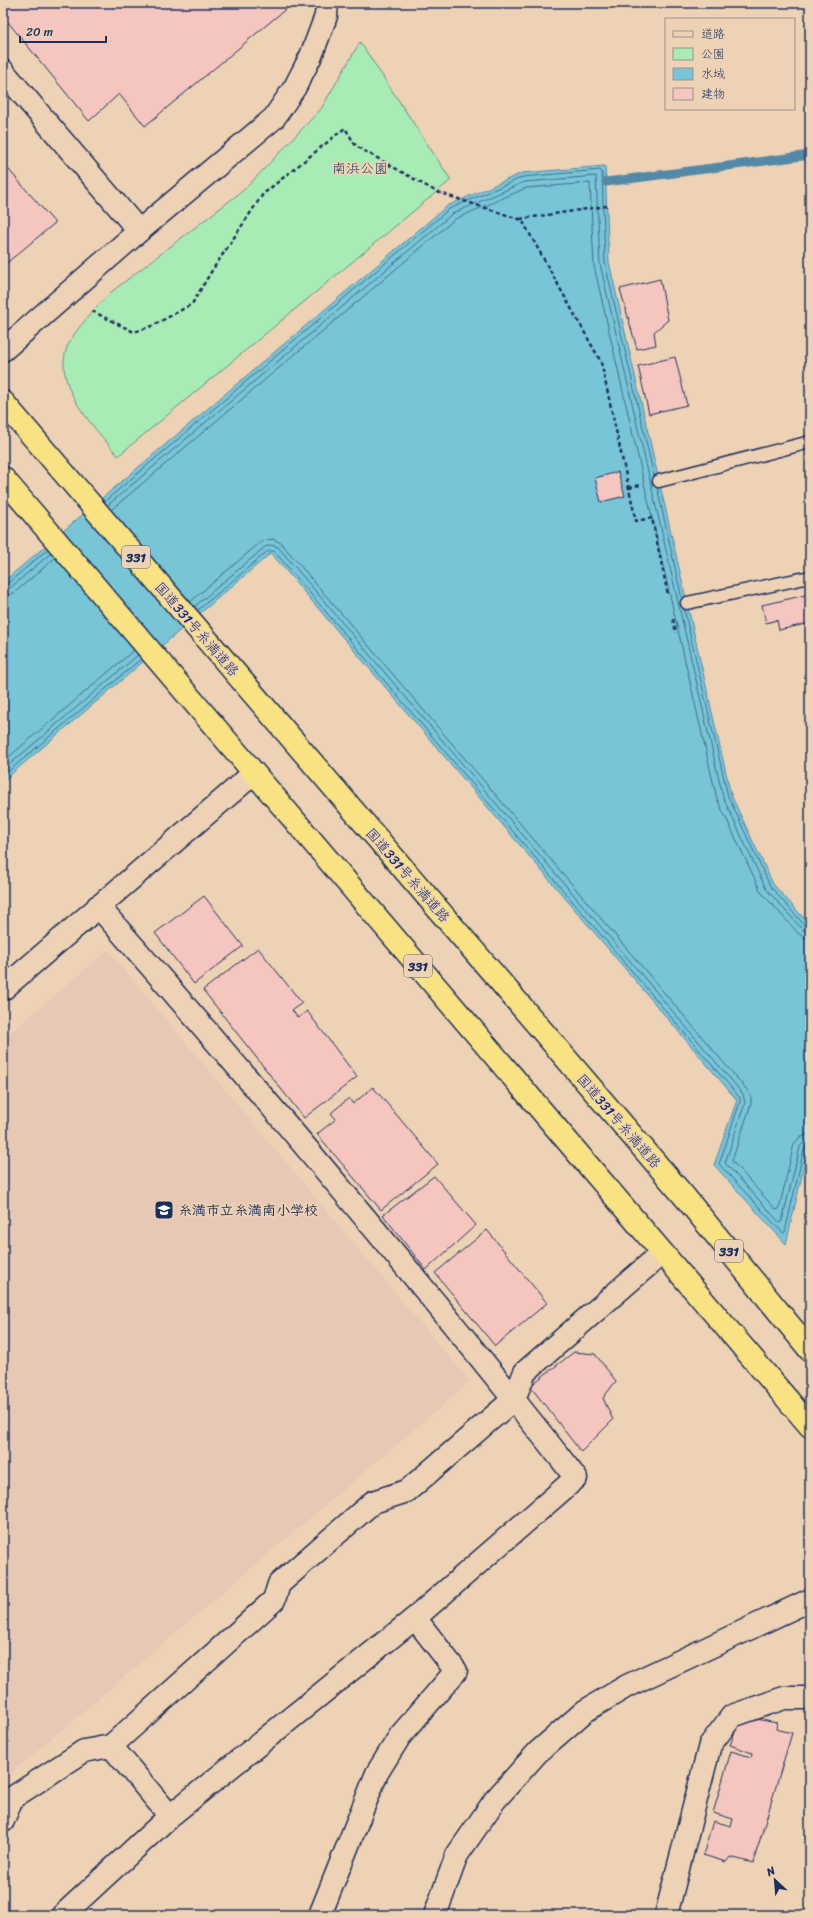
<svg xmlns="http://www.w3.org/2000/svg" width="813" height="1918" font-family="Sriracha,'Klee One',sans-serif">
	<rect width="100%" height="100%" fill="#eed2b5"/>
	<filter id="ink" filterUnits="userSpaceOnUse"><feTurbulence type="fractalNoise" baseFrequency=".025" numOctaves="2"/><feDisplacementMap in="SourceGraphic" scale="8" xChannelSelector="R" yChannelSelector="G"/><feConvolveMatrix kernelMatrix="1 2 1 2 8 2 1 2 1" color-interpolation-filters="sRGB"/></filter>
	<g filter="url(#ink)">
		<path fill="#e7c8b4" d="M108,950L470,1382L3,1780V1039Z"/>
		<path fill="#a9ebb5" stroke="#628d8a" d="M360,42L451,180L118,456C96,428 50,385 68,345C76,328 97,307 110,293L245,189L321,109Z"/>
		<path fill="#78c5d7" stroke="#5389a7" d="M605,166L609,262L731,795L773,884L810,925V1141L786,1244L714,1165L737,1100L271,553L3,781V582L447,206L522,173Z"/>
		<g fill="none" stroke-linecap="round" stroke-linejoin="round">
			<path stroke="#406b8e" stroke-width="1" d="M657,487L682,599
				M104,502L449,209L523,177L600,170L602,172L605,263L654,476
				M108,505L452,214L524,182L596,176L600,264L723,797L766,889L802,929L810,932
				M111,510L455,219L526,188L590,183L594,266L717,799L761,892L798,933L803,937L810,938
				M3,585L7,584L48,549
				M3,590L10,588L51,553
				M3,596L14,593L55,558
				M190,602L262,541L273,539L281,543L748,1091L751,1096V1104L732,1161L776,1210L779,1209L794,1144L800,1137L810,1134
				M194,607L265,547L271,545L278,547L743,1094L745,1103L725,1163L780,1223L782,1221L800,1147L804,1142L810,1140
				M684,609L728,796L770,886L805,926L810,927
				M198,610L268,551H274L740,1098V1102L719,1164L783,1233L785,1232L804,1149L810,1145
				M3,762L134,650
				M3,770L138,655
				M3,776L141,659"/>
			<path stroke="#5389a7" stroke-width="9" d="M606,182L810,155"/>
		</g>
		<path fill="#f5c5c0" stroke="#1b2f5e" d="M3,3H293L145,126L119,94L89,121L3,16Z
			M3,163L55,223L3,266Z
			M660,279L668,320L654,332L656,345L637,349L620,289Z
			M675,357L687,405L649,414L638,366Z
			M618,472L625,496L601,502L595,478Z
			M810,594V623L779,630L777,620L766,623L762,605Z
			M204,896L243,946L194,984L155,933Z
			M258,948L302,1003L292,1010L298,1018L307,1011L357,1077L304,1118L203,990Z
			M373,1087L438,1164L381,1210L317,1134L336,1119L331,1113L349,1098L353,1104Z
			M434,1176L476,1225L426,1270L383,1215Z
			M487,1230L547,1303L495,1346L435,1273Z
			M574,1352L595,1354L616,1381L603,1398L613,1420L581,1452L530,1386Z
			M741,1716L777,1723L776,1729L792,1733L753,1863L730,1857L726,1862L703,1855L713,1821L731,1826L733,1819L713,1813L731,1751L751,1757L752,1753L730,1745Z"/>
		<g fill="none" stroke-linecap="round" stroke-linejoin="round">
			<defs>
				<path id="service" d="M659,481L810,442
					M687,603L810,577"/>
				<path id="minor" d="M3,989L254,773
					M111,1746L170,1816
					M63,1915L170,1816L415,1618L576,1478C423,1283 262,1093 98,906
					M320,1915L377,1773L400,1736L456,1671L415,1618
					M666,1915L710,1745L732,1716L784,1698H810"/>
				<path id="tertiary" d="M3,71L139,231
					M3,350L139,231L274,118L295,87L311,56L326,16L327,3
					M3,1821L12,1798L84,1751L111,1746L274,1600L279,1584L373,1502L407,1491L514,1399L525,1372L662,1253
					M435,1915L457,1855L495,1800L538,1752L585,1711L627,1686L810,1600"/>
				<path id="trunk" d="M3,402L684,1196L810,1350
					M3,478L810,1426"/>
			</defs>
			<use href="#service" stroke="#1b2f5e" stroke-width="15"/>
			<use href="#minor" stroke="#1b2f5e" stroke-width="25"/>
			<use href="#tertiary" stroke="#1b2f5e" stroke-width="25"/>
			<use href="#trunk" stroke="#1b2f5e" stroke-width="25"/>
			<path stroke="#1b2f5e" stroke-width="2.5" stroke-dasharray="4 3" stroke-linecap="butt" d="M520,219L607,206
				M92,311L134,332L152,326L192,304L211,272L263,194L345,128L356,146L437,192L522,220L601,362L636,521L652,518L668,595
				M629,488L640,485
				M673,619L676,633"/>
			<use href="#service" stroke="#eed2b5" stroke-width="12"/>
			<use href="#minor" stroke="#eed2b5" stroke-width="22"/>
			<use href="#tertiary" stroke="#eed2b5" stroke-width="22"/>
			<use href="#trunk" stroke="#f8e281" stroke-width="22"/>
		</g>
	</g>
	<defs>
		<symbol id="school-square" viewBox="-11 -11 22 22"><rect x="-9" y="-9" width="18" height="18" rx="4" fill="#1b2f5e" stroke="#eed2b5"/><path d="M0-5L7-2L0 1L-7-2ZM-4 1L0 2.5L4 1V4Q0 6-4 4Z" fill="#fff"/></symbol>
	</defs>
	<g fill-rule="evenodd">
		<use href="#school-square" x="153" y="1199" width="22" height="22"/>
	</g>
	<g text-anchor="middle" stroke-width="3.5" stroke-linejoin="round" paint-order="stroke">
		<g fill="#eed2b5" stroke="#5a6078" stroke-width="1">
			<rect x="122" y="546" width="28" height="22" rx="3"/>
			<rect x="404" y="955" width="28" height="22" rx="3"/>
			<rect x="715" y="1240" width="28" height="22" rx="3"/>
		</g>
		<g font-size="13" font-weight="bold" fill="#1b2f5e">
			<text x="136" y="562">331</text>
			<text x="418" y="971">331</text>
			<text x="729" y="1256">331</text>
		</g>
		<g font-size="14" fill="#294267" stroke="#eed2b5">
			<text x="360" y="173">南浜公園</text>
		</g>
		<g font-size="14" fill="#1b2f5e" stroke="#eed2b5">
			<text transform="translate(197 629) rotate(49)" y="5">国道331号糸満道路</text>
			<text transform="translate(408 875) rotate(49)" y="5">国道331号糸満道路</text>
			<text transform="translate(619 1121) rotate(49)" y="5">国道331号糸満道路</text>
		</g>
		<g font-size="14" font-weight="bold" fill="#1b2f5e" stroke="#eed2b5" text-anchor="start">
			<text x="178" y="1215">糸満市立糸満南小学校</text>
		</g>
	</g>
	<rect width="813" height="1918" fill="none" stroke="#eed2b5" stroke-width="16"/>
	<rect x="8" y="8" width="797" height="1902" fill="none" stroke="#1b2f5e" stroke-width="1.5" filter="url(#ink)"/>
	<rect x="665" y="18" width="130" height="92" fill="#eed2b5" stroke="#9a9192"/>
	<rect x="673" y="31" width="20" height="6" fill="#eed2b5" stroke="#9a9192"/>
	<text x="701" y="38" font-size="12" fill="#1b2f5e">道路</text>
	<rect x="673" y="48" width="20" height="12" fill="#a9ebb5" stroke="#9a9192"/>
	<text x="701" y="58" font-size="12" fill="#1b2f5e">公園</text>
	<rect x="673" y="68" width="20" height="12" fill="#78c5d7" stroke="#9a9192"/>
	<text x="701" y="78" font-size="12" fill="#1b2f5e">水域</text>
	<rect x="673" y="88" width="20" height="12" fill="#f5c5c0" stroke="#9a9192"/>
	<text x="701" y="98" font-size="12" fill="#1b2f5e">建物</text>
	<g transform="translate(775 1880) rotate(334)" stroke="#eed2b5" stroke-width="3" paint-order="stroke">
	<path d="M0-3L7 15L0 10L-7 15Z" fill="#1b2f5e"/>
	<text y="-6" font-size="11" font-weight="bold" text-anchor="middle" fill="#1b2f5e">N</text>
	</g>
	<path d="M20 36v6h86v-6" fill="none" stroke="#1b2f5e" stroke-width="2"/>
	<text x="26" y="36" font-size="12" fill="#1b2f5e" stroke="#eed2b5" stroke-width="3" paint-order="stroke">20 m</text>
</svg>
